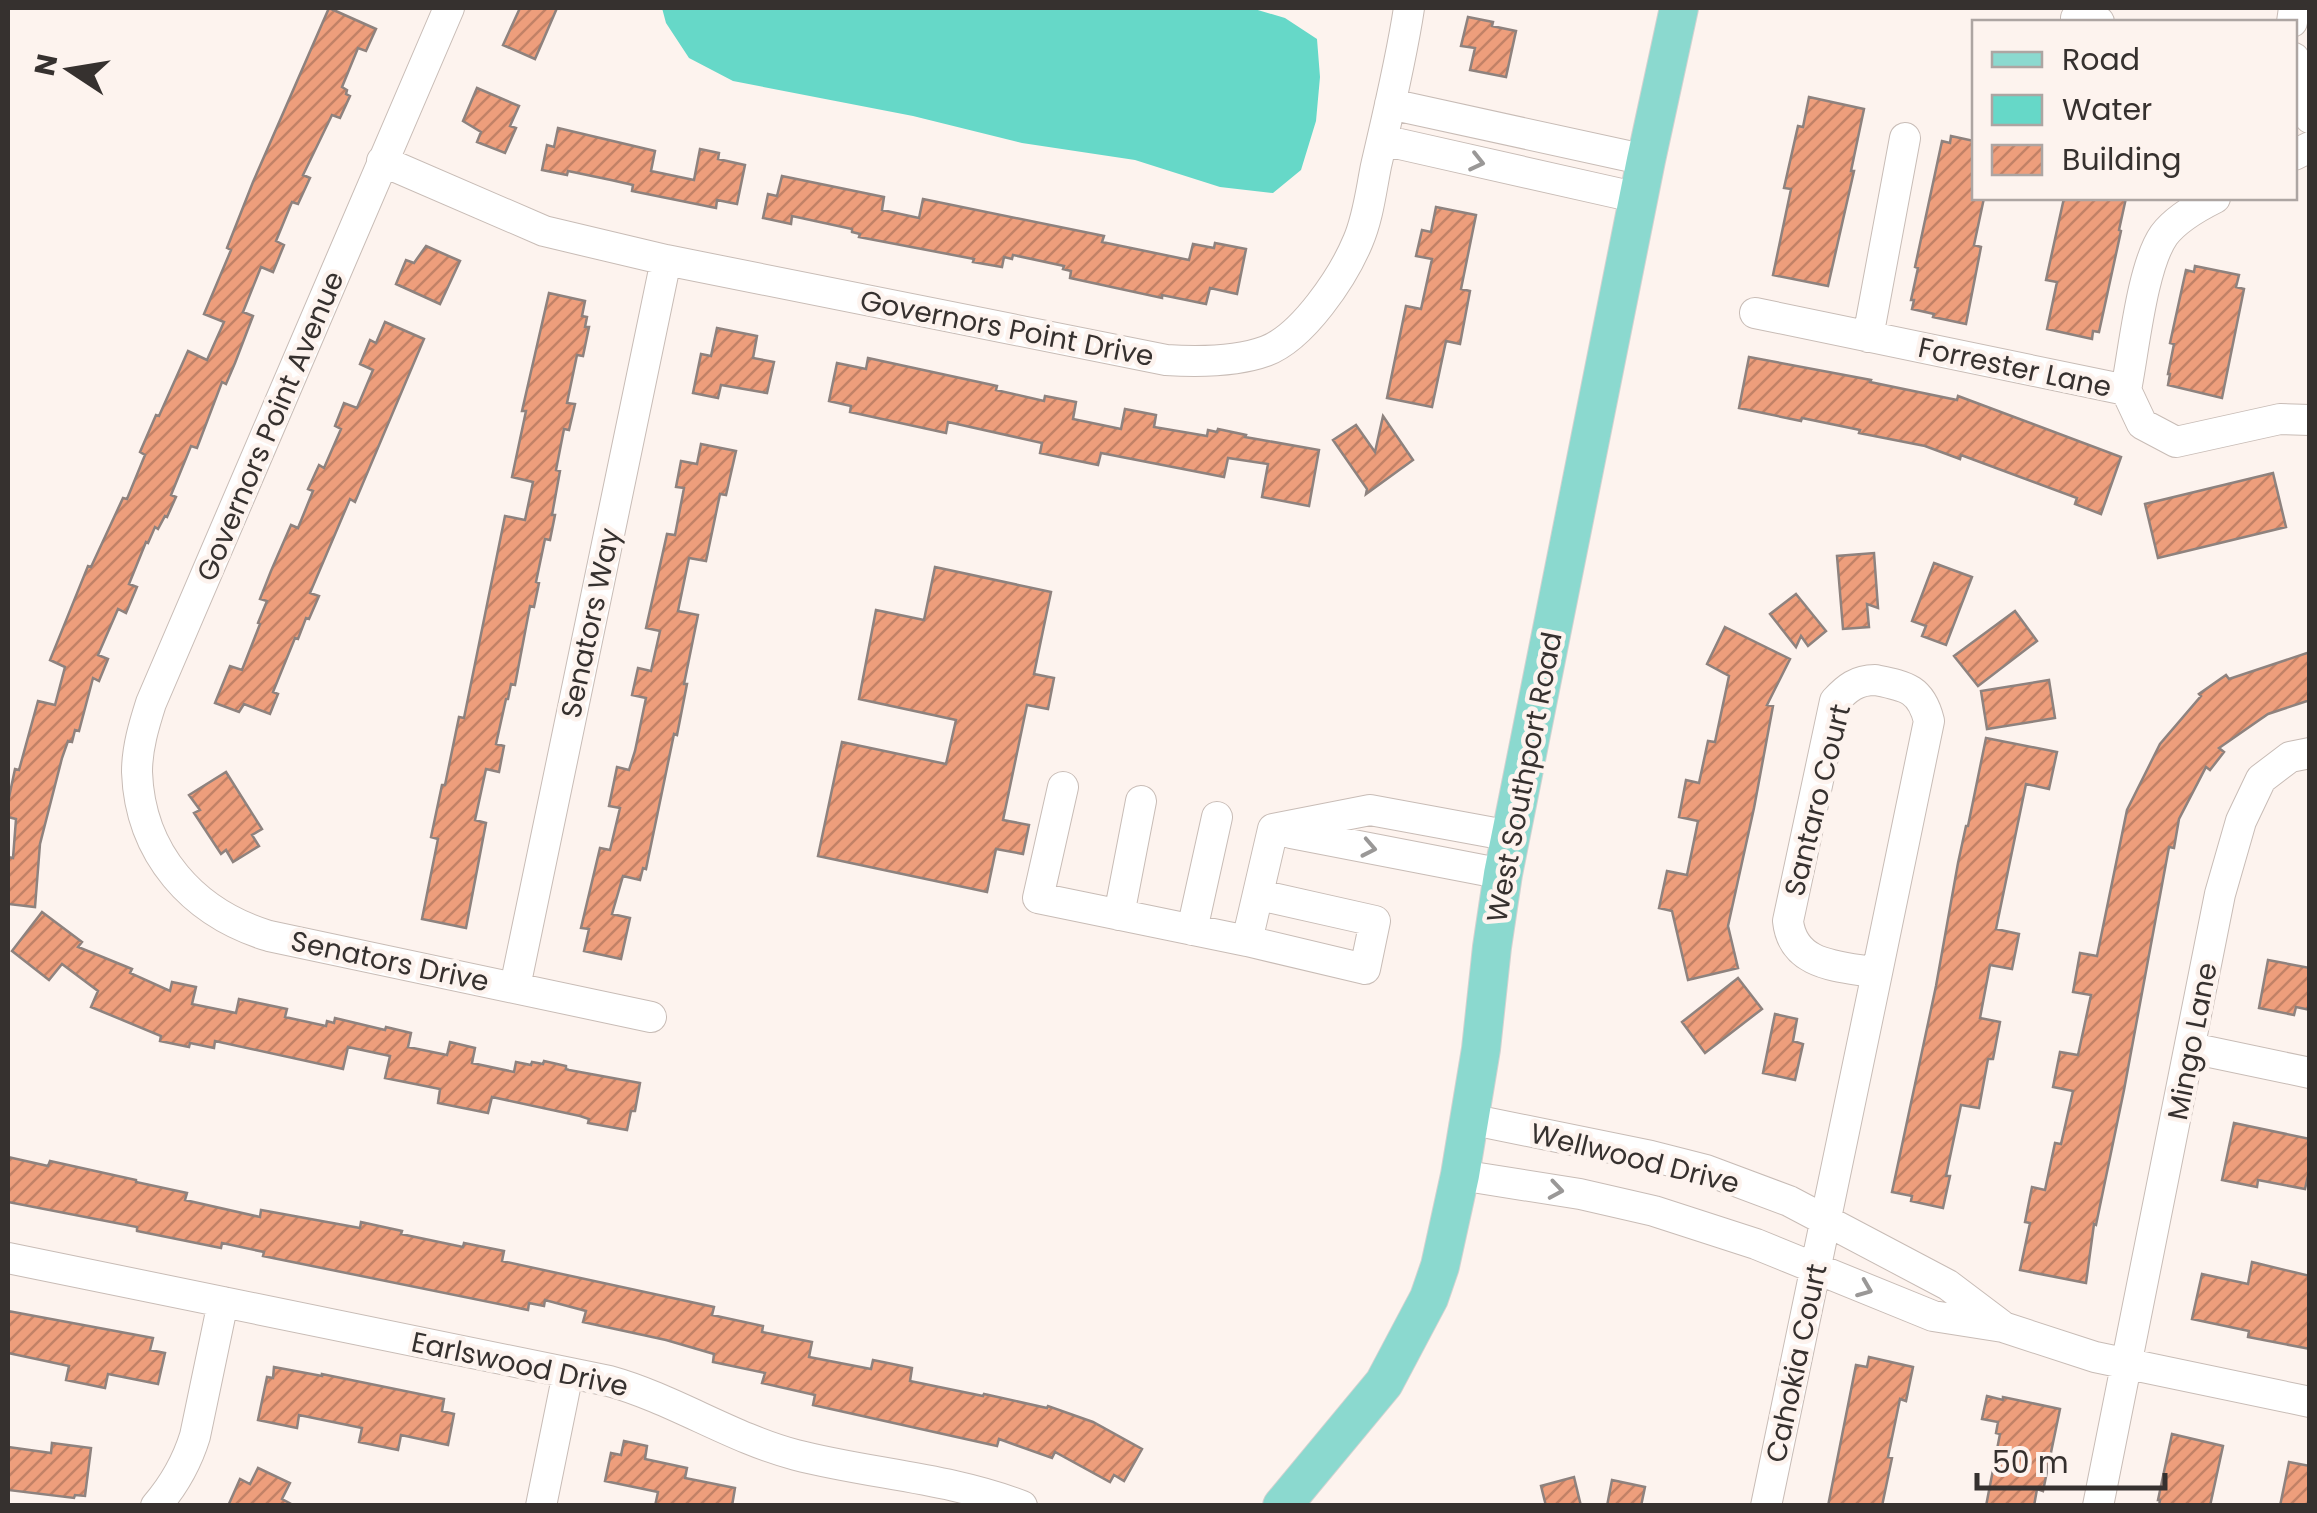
<svg xmlns="http://www.w3.org/2000/svg" width="2317" height="1513" font-family="Poppins,sans-serif">
	<defs>
		<pattern id="building-hatch" width="6" height="6" patternUnits="userSpaceOnUse" patternTransform="scale(2.5)"><rect width="6" height="6" fill="#ee9e7c"/><path d="M-1 1l2-2M0 6l6-6M5 7l2-2" fill="none" stroke="#c28166"/></pattern>
	</defs>
	<rect width="100%" height="100%" fill="#fdf3ee"/>
	<path fill="#66d8c8" d="M662,8H1251L1285,18L1317,39L1320,77L1316,121L1301,170L1273,193L1220,187L1135,160L1022,143L913,116L733,81L689,58L666,23Z"/>
	<path fill="url(#building-hatch)" stroke="#8e827e" stroke-width="2.5" d="M329,8L376,29L366,51L358,48L342,87L347,90L346,94L350,96L340,118L332,115L303,175L310,178L298,204L292,202L276,241L284,245L273,272L261,267L243,312L253,316L235,363L226,384L222,382L197,448L191,446L171,495L176,497L167,517L165,516L158,529L155,527L148,543L146,542L129,584L137,587L126,613L118,609L98,655L108,659L99,681L93,678L79,731L75,730L72,742L68,741L62,758L40,844L35,907L8,904V857L13,858L16,819L8,817V802L15,769L19,770L38,701L55,705L65,667L50,660L88,566L91,567L123,498L127,499L145,455L140,452L156,415L159,416L188,351L207,360L224,322L204,314L231,250L227,248L253,182Z
		M520,8H557L535,59L503,45Z
		M1468,17L1493,22L1492,26L1516,31L1506,77L1470,70L1475,48L1461,46Z
		M477,88L519,106L510,126L516,128L505,153L477,142L481,132L463,121Z
		M1809,97L1864,109L1851,171H1854L1828,286L1773,275L1791,189L1784,188L1798,126L1803,127Z
		M558,128L655,151L651,171L694,180L700,149L719,153L718,159L745,165L737,204L717,200L716,208L632,191L633,185L611,180L568,171L567,175L542,170L547,145L554,147Z
		M1951,136L1974,141V198H1984L1974,245L1981,247L1966,324L1933,317L1934,314L1912,309L1914,300H1911L1918,268L1915,267L1942,141L1950,143Z
		M782,176L884,197L882,210L919,218L923,199L1104,236L1102,242L1189,260L1193,244L1214,248L1215,243L1246,249L1237,294L1210,288L1206,304L1162,295V298L1070,278L1071,271L1063,269L1064,266L1013,255L1012,259L1004,257L1002,267L973,262L974,259L859,237L860,234L852,232V229L792,216L791,224L763,218L768,194L777,196Z
		M2064,198H2126L2119,230L2121,231L2099,332L2093,331L2092,339L2047,329L2057,282L2046,280Z
		M1436,207L1476,215L1461,289L1470,291L1460,344L1446,341L1432,407L1387,398L1406,306L1421,309L1432,259L1416,256L1422,230L1431,232Z
		M426,246L460,261L440,304L396,284L406,260L414,263Z
		M2195,266L2239,275L2236,287L2244,289L2222,398L2168,385L2170,374H2168L2174,344L2170,343L2186,270L2194,272Z
		M549,293L585,301L582,316L587,317L585,327H589L583,356L577,355L567,403L575,404L569,430L564,429L556,470L560,471L552,515H555L550,540L545,539L536,582L539,583L534,607L530,606L515,685L511,684L508,699H506L496,744L504,746L499,772L486,769L475,820L486,823L466,928L422,919L438,839L431,837L442,785H445L459,717L464,718L505,516L525,520L533,482L512,477L526,411H522Z
		M385,322L424,339L355,502L350,499L310,593L319,596L309,619L306,618L298,639L295,638L273,692L278,694L270,714L244,704L239,712L215,703L230,666L242,670L260,624L258,623L267,601L260,599L271,571L291,525L298,528L313,491L308,489L319,465L324,468L341,429L335,426L344,403L357,408L373,370L360,364L370,340L376,343Z
		M717,328L757,336L753,358L774,362L767,393L721,385L718,398L693,393L701,354L711,356Z
		M1749,357L1871,380L1870,382L1957,400L1958,396L2121,457L2101,514L2075,504L2077,498L1961,455L1960,459L1925,446L1859,433L1860,430L1802,418L1801,421L1739,408Z
		M868,358L997,386L996,390L1044,401L1045,396L1076,402L1073,419L1121,429L1125,409L1156,415L1154,427L1207,436L1208,430L1217,432L1218,429L1246,435L1245,437L1319,450L1309,506L1262,497L1268,464L1228,458L1224,477L1101,453L1098,465L1040,453L1042,443L948,422L946,433L850,412L851,406L829,401L837,363L866,369Z
		M1383,416L1413,460L1366,494L1367,489L1333,440L1356,425L1375,452Z
		M701,444L736,451L726,495L720,494L706,561L689,558L678,611L698,615L684,684H687L677,735L674,734L646,869L643,868L640,880L623,876L612,914L630,918L621,959L584,951L589,929L581,928L600,848L610,850L620,808L609,806L617,767L629,770L635,751L646,698L632,695L638,668L651,671L660,631L646,628L667,534L675,535L684,488L676,487L681,461L697,464Z
		M2273,473L2286,527L2158,558L2145,504Z
		M1874,553L1878,608L1867,604L1869,627L1843,629L1837,556Z
		M1934,563L1972,577L1946,645L1922,636L1926,626L1912,621Z
		M935,567L1051,592L1034,674L1054,678L1048,709L1027,705L1003,820L1029,825L1023,854L996,849L987,892L818,856L842,742L946,764L956,720L859,699L876,610L924,620Z
		M1796,594L1826,631L1808,646L1801,636L1796,647L1770,614Z
		M2015,611L2037,641L1978,686L1954,656Z
		M1725,627L1790,659L1767,705L1773,706L1754,808L1728,926L1738,968L1688,980L1672,911L1659,908L1667,871L1687,875L1698,821L1679,817L1686,780L1699,783L1708,741L1715,742L1729,676L1707,664Z
		M2310,652V700L2268,714L2219,748L2224,752L2210,770L2206,767L2179,819L2174,848L2169,847L2124,1090L2096,1225L2094,1224L2086,1283L2020,1270L2030,1223L2025,1222L2032,1187L2045,1190L2055,1143L2061,1144L2073,1091L2053,1087L2060,1052L2078,1055L2091,995L2073,992L2080,953L2097,956L2127,810L2160,744L2201,696L2199,694L2226,675L2229,679Z
		M2049,680L2055,718L1987,729L1981,691Z
		M1986,738L2057,752L2049,789L2026,784L1996,929L2019,934L2012,969L1990,965L1980,1018L2000,1022L1993,1059H1988L1979,1108L1961,1105L1946,1176H1950L1943,1208L1911,1201L1912,1196L1892,1192L1936,986L1958,863L1966,826H1968Z
		M226,772L262,829L252,835L259,846L233,862L226,850L221,854L194,813L200,810L189,795Z
		M42,912L82,942L78,947L132,969L130,973L170,991L172,982L196,987L192,1004L236,1013L239,999L287,1009L285,1017L326,1026L327,1021L334,1023L335,1018L385,1030L386,1027L411,1033L408,1047L447,1055L450,1042L475,1048L472,1063L514,1072L516,1062L531,1065L532,1062L543,1064L544,1061L566,1066V1069L569,1070L640,1083L635,1111H631L627,1130L588,1123L589,1119L580,1116L492,1097L488,1113L438,1103L440,1089L385,1078L390,1056L348,1047L343,1069L215,1041L214,1048L190,1043L189,1047L160,1041L161,1036L91,1007L98,991L62,964L49,980L12,951Z
		M2268,960L2310,968V1010L2296,1007L2294,1015L2259,1008Z
		M1738,978L1762,1009L1705,1053L1682,1022Z
		M1775,1014L1797,1019L1793,1041L1803,1044L1795,1080L1763,1073Z
		M2234,1123L2310,1139V1167L2305,1189L2258,1180L2257,1187L2222,1180Z
		M8,1157L48,1166L50,1161L136,1180V1182L187,1193L185,1200L260,1217L261,1210L360,1228L361,1222L402,1231L401,1234L463,1247L464,1243L504,1251L502,1261L714,1307L712,1315L763,1326L762,1332L812,1342L809,1357L871,1369L873,1360L912,1368L910,1381L983,1396L984,1394L1047,1408L1048,1406L1093,1422L1142,1449L1124,1481L1114,1475L1110,1482L1055,1452L1052,1458L999,1439L997,1446L813,1405L815,1395L762,1383L765,1373L713,1362L714,1354L666,1340L583,1322L586,1311L545,1300L544,1306L529,1303L528,1310L263,1256L264,1252L222,1243L221,1248L137,1231V1227L8,1202Z
		M2252,1262L2310,1276V1349L2248,1337L2249,1331L2192,1319L2202,1274L2248,1284Z
		M8,1311L153,1338L150,1350L165,1353L158,1384L108,1374L105,1388L66,1380L69,1366L8,1353Z
		M1869,1357L1913,1367L1906,1401L1900,1399L1888,1457L1892,1458L1882,1506H1828L1856,1365L1867,1367Z
		M274,1367L322,1376V1374L444,1399L442,1411L454,1414L448,1445L401,1435L398,1450L359,1442L362,1428L299,1415L297,1428L258,1420L267,1377L273,1378Z
		M1987,1396L2003,1400V1397L2060,1409L2043,1491L2037,1489L2034,1506H1986L2000,1434L1996,1433L1998,1422L1982,1419Z
		M2172,1434L2223,1446L2210,1506H2159L2160,1500H2158Z
		M624,1441L647,1446L645,1459L687,1468L685,1478L735,1488L732,1506H655L658,1492L605,1481L611,1453L621,1455Z
		M52,1443L91,1448L85,1496L75,1495L74,1498L8,1490V1447L51,1453Z
		M2289,1462L2310,1466V1506H2280Z
		M258,1468L290,1483L282,1499L295,1506H228L240,1479L250,1484Z
		M1574,1477L1581,1506H1546L1541,1486Z
		M1612,1480L1645,1487L1641,1506H1607Z"/>
	<g fill="none" stroke-linecap="round" stroke-linejoin="round">
		<defs>
			<path id="minor" d="M449,8L151,703C144,725 137,748 137,772C140,854 193,913 269,936L651,1017
				M2076,18L2099,22
				M2292,22L2294,8
				M2294,58L2298,86L2310,118
				M1390,104L1646,160
				M1382,140L1639,198
				M2294,155L2310,147
				M382,161L544,231L666,260L1166,360C1198,362 1236,362 1266,351C1303,337 1343,277 1358,241C1368,218 1371,191 1376,166C1388,114 1401,61 1409,8
				M1755,313L2126,390
				M1868,337L1905,138
				M2126,390C2134,350 2142,266 2164,235C2176,219 2197,207 2215,198
				M2126,390L2142,424L2176,442L2280,419L2310,420
				M1875,680C1905,686 1921,688 1929,721L1877,973C1840,966 1793,967 1788,921L1835,701C1847,688 1857,680 1875,680Z
				M1063,787L1038,898L1247,941
				M1273,829L1370,810L1511,836
				M1291,833L1503,874
				M1259,895L1375,921L1365,969L1247,941L1273,829
				M1119,915L1141,801
				M1192,930L1217,817
				M515,987L666,260
				M2191,1048L2310,1073
				M1469,1119L1651,1156L1706,1170L1789,1201L1948,1285L2001,1325
				M1460,1175L1580,1194L1654,1211L1756,1244L1933,1316L2003,1327L2095,1357L2310,1402
				M8,1258L609,1381C674,1399 731,1438 796,1455C870,1474 950,1478 1022,1506
				M156,1506C174,1485 187,1462 195,1436L223,1302
				M541,1506L568,1373
				M1766,1506L1877,973
				M2098,1506L2220,894L2241,821L2261,779L2290,757L2310,753"/>
			<path id="major" d="M1282,1506L1384,1383L1429,1298L1440,1266L1460,1175L1481,1049L1492,947L1503,874L1646,160L1679,8"/>
		</defs>
		<use href="#minor" stroke="#c8bcb6" stroke-width="32"/>
		<use href="#major" stroke="#d3d2d1" stroke-width="40"/>
		<use href="#minor" stroke="#fff" stroke-width="30"/>
		<use href="#major" stroke="#8bd9cf" stroke-width="38"/>
	</g>
	<defs><path id="oneway-chevron" d="M-2-3.5L2.5 0L-2 3.5" fill="none" stroke-width="1.6" stroke-linecap="round" stroke-linejoin="round" transform="scale(2.5)"/></defs>
	<g stroke="#9a9897">
		<use href="#oneway-chevron" transform="translate(1477 162) rotate(13)"/>
		<use href="#oneway-chevron" transform="translate(1369 848) rotate(11)"/>
		<use href="#oneway-chevron" transform="translate(1556 1190) rotate(9)"/>
		<use href="#oneway-chevron" transform="translate(1865 1289) rotate(22)"/>
	</g>
	<g text-anchor="middle" stroke-width="9" stroke-linejoin="round" paint-order="stroke">
		<g font-size="28" fill="#36312f" stroke="#fdf3ee">
			<text transform="translate(1007 328) rotate(11)" y="10">Governors Point Drive</text>
			<text transform="translate(2015 367) rotate(12)" y="10">Forrester Lane</text>
			<text transform="translate(270 426) rotate(-67)" y="10">Governors Point Avenue</text>
			<text transform="translate(590 623) rotate(-78)" y="10">Senators Way</text>
			<text transform="translate(1524 777) rotate(-79)" y="10">West Southport Road</text>
			<text transform="translate(1817 800) rotate(-76)" y="10">Santaro Court</text>
			<text transform="translate(390 961) rotate(12)" y="10">Senators Drive</text>
			<text transform="translate(2192 1041) rotate(-79)" y="10">Mingo Lane</text>
			<text transform="translate(1635 1158) rotate(14)" y="10">Wellwood Drive</text>
			<text transform="translate(1796 1363) rotate(-78)" y="10">Cahokia Court</text>
			<text transform="translate(520 1364) rotate(12)" y="10">Earlswood Drive</text>
		</g>
	</g>
	<rect width="2317" height="1513" fill="none" stroke="#36312f" stroke-width="20"/>
	<rect x="1972" y="20" width="325" height="180" fill="#fdf3ee" stroke="#ada5a2" stroke-width="2.5"/>
	<rect x="1992" y="52" width="50" height="15" fill="#8bd9cf" stroke="#ada5a2" stroke-width="2.5"/>
	<text x="2062" y="70" font-size="30" fill="#36312f">Road</text>
	<rect x="1992" y="95" width="50" height="30" fill="#66d8c8" stroke="#ada5a2" stroke-width="2.5"/>
	<text x="2062" y="120" font-size="30" fill="#36312f">Water</text>
	<rect x="1992" y="145" width="50" height="30" fill="url(#building-hatch)" stroke="#ada5a2" stroke-width="2.5"/>
	<text x="2062" y="170" font-size="30" fill="#36312f">Building</text>
	<g transform="translate(70 70) rotate(282)" stroke="#fdf3ee" stroke-width="8" paint-order="stroke">
	<path d="M0-8L18 38L0 25L-18 38Z" fill="#36312f"/>
	<text y="-15" font-size="28" font-weight="bold" text-anchor="middle" fill="#36312f">N</text>
	</g>
	<path d="M1977 1473v15h188v-15" fill="none" stroke="#36312f" stroke-width="5"/>
	<text x="1992" y="1473" font-size="30" fill="#36312f" stroke="#fdf3ee" stroke-width="8" paint-order="stroke">50 m</text>
</svg>
